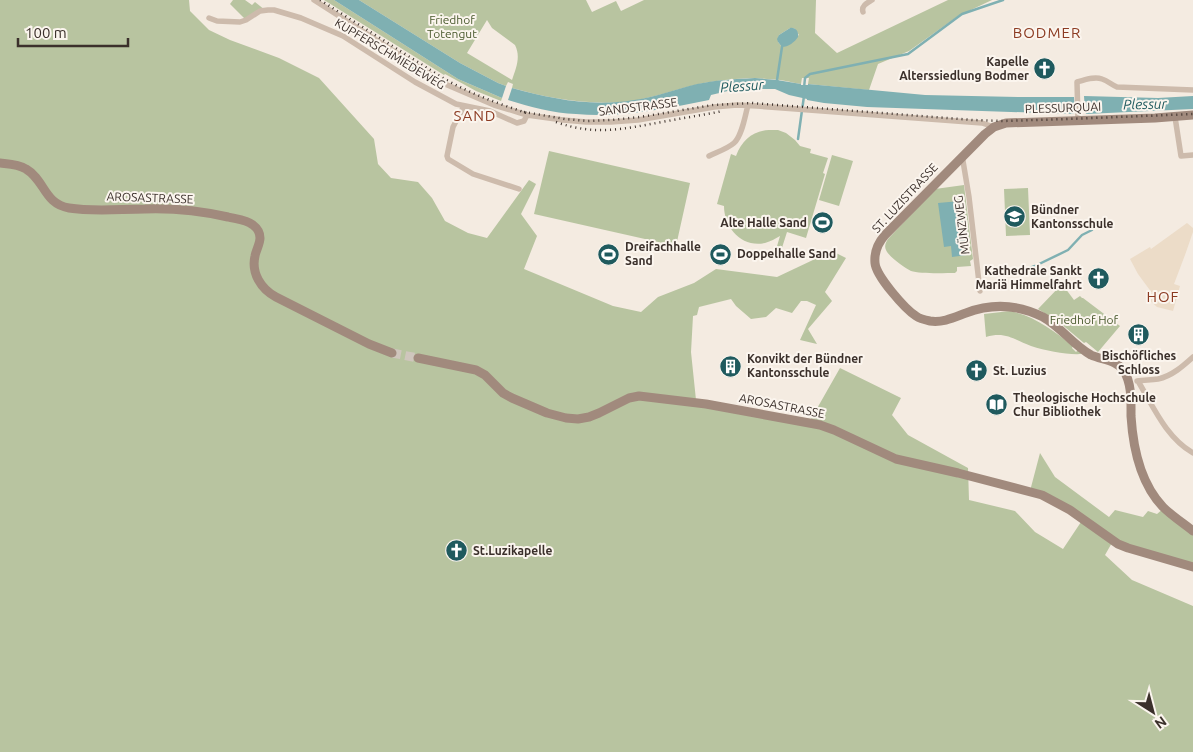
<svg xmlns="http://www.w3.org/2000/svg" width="1193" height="752" font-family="Ubuntu,sans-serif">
	<rect width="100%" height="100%" fill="#f4ebe1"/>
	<path fill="#b8c4a0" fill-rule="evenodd" d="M0,0H189L190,11L209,30L230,40L279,58L319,78L374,139L378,164L391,178L418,182L432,198L445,221L468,233L487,238L529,180L536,184L521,214L537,236L524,269L613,306L641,312L658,297L694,283L716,269L777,277L832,251L846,258L825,292L832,301L808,329L817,344L800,340L816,305L807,301H801L792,313L776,308L766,317L751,319L736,306L731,299L699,307L697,315L693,316L691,352L696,400L811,419L840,368L901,398L892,415L908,435L968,468L969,500L1015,511L1035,532L1063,549L1083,519L1030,491L1040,453L1055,477L1109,517L1115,510L1143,517L1148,511L1157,514L1164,508L1193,531V567L1113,541L1105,555L1132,580L1193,606V752H0Z
		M233,0H245L252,5L255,2L265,10L246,20L230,4Z
		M324,0H334L458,79L502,98L501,101L476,91L445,74L444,75Z
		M359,0H586L592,12L616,1L621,11L644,0H816L815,33L837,53L948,0H992L958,16L909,51L878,64L869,90L808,84L809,78H802L801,84C790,82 779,79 767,79C747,77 719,80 699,84C677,89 655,97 633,101C591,106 552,99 512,88L513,84L508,82L506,86L498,83L460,63ZM487,20L492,28L515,45C521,57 516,68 512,80L467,53ZM790,28H794L799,35L782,47L778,42L779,35Z
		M769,130H778L786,133L795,140L800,146L811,149L810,153L828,158L823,173L825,174L806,238L787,232L780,254L775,253L780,236C775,239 771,241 765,243C742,248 724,228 724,206L717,204L731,154L736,156C742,140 753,131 769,130Z
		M549,151L690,183L676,246L534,214Z
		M832,155L853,161L839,206L819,200Z
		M964,185L973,259L970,261L971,266L957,267V271L955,273C945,273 919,274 911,271C905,268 888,256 886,250C884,246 886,242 888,239L935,189Z
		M1028,188L1030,235L1006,236L1004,189Z
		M1062,284L1074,300L1080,296L1082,298H1083L1120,326L1098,352L1086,342L1084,343L1060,323L1038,309Z
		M1010,311C1035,316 1054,331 1073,346L1072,348L1076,352L1078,350L1082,354C1067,355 1047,351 1031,346C1014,340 1006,331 986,337L984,314Z"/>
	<path fill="#ecdcc8" d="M1187,223L1193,228V232L1185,255L1174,284L1180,286L1173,311L1157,307L1147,298L1152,293L1138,274L1130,259L1150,247L1151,249Z"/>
	<path fill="#7fb0b2" d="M334,0H359L460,63L498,83L506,86L502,98L458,79Z
		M790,28C795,27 799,31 798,37C795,42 788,47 782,47L778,42L777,39L779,35Z
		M755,78L777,80L801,84V85H808V84L925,95L1019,97H1074L1075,112L1073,114L867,107L824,103L807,100V99L789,95L775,89H736L711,95L709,100C665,109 620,118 576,114C553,113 530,107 508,100L512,88C552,99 592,107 634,100C656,97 676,89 697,84C716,80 736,79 755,78Z
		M1084,96L1158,98L1193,96V109L1086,114L1085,111Z
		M960,201L967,255L952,257L951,246L944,247L938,203Z"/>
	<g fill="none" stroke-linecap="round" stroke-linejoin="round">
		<path stroke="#7fb0b2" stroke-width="2.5" d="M387,51L435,83
			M778,82L777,80L782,47
			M804,88L805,78L810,74L908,54L962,14L1003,0
			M798,139L804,96
			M998,272L1024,270L1035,266L1068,250L1082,235L1092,230"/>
		<path stroke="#cfc6bd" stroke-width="9" stroke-dasharray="9 4.5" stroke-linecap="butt" d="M392,353L418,358"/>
		<path stroke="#cdbbac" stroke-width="5.5" d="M314,0L445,84L494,105L527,115L563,120L586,122H611L638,120L714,107L737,105L757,106L982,123L994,127
			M863,12C861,6 867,3 872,0
			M209,18L217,21L240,22L246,20L260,11L268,10H274L301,18L343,36L415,82L456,104L490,111L517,123L524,121L527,115
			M464,106L453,127L447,156L448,159L473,174L519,189
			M1175,117L1181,156L1193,155
			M1078,120L1077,82C1085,80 1094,76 1102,79C1108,81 1112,85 1117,87L1193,90
			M709,156C717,152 727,149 734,143C742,136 745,116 748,105
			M961,158L963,161L969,197L980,291
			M1137,381C1144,380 1151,380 1158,379C1172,376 1183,366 1193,357
			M1138,381C1154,408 1166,437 1193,453"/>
		<path stroke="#a18a7d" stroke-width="9" d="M1193,115L1155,118L1006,123L994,127L985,134L885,235C878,243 874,252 875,263C876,276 905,309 916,316C920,319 925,320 930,321C943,323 955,317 966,313C992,303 1019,305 1043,317C1061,327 1073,345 1091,355C1102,360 1117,360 1124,371C1132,384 1131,402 1131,416C1133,448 1140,483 1163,507C1172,516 1183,523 1193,531
			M0,163C9,164 18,164 26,169C45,180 44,204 69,208C94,212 120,209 145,209C173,208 201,211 228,217C236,219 246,219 253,225C257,228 260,233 260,238C260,244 256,250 255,256C251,273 261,289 276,297L369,344L392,353
			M418,358L476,370L485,375L503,393L512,398L547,413L566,418L578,419L589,417L599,413L629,398L639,396L706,404L820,425L834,430L896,459L958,473L1042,495L1070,510L1118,544L1128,548L1193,567"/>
		<path stroke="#3b302b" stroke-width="2.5" stroke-dasharray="1 4" stroke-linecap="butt" d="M320,0L443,78C471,94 499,104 530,114
			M524,112L565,119L588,121L611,120L640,117L713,105L752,103L973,120L1003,121L1068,119L1193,114
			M556,122C595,136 623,129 662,122C683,118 703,115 723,111"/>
	</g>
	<defs>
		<symbol id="church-disc" viewBox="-11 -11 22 22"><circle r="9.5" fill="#1f5a5e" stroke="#fbf5ee"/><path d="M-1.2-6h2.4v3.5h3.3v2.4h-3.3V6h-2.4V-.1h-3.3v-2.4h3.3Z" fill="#fff"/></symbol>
		<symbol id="school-disc" viewBox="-11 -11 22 22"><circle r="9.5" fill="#1f5a5e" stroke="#fbf5ee"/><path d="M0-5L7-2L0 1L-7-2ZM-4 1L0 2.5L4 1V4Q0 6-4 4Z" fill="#fff"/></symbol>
		<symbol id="stadium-disc" viewBox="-11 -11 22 22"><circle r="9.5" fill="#1f5a5e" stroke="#fbf5ee"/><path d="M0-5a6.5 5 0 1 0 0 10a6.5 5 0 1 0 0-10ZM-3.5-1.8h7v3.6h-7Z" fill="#fff"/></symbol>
		<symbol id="building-disc" viewBox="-11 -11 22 22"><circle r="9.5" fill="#1f5a5e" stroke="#fbf5ee"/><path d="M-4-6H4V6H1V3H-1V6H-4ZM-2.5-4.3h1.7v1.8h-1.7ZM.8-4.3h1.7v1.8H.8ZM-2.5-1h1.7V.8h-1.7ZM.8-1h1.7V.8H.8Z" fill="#fff"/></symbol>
		<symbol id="library-disc" viewBox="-11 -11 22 22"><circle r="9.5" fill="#1f5a5e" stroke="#fbf5ee"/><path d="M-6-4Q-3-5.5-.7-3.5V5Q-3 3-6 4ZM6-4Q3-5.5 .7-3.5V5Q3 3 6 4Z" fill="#fff"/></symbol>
	</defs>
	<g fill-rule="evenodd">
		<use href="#church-disc" x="1032" y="56" width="25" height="25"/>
		<use href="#school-disc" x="1002" y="204" width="25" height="25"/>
		<use href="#stadium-disc" x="810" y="210" width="25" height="25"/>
		<use href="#stadium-disc" x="596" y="242" width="25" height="25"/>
		<use href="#stadium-disc" x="708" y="242" width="25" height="25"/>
		<use href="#church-disc" x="1086" y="266" width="25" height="25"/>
		<use href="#building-disc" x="1126" y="322" width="25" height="25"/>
		<use href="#building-disc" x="718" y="354" width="25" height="25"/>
		<use href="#church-disc" x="964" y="358" width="25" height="25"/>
		<use href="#library-disc" x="984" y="392" width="25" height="25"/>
		<use href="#church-disc" x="444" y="538" width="25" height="25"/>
	</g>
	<g text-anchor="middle" stroke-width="4" stroke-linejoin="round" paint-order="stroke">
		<g font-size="12" fill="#4a5a2e" stroke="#fbf5ee">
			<text x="452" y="24">Friedhof<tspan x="452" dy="14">Totengut</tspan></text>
			<text x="1084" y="324">Friedhof Hof</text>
		</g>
		<g font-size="12" fill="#3b302b" stroke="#fbf5ee">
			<text transform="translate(390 54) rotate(31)" y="4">KUPFERSCHMIEDEWEG</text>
			<text transform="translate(638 107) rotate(-7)" y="4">SANDSTRASSE</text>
			<text transform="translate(1063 108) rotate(-2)" y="4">PLESSURQUAI</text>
			<text transform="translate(150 198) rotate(2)" y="4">AROSASTRASSE</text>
			<text transform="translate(905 198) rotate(-47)" y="4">ST. LUZISTRASSE</text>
			<text transform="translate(962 225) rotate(-97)" y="4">MÜNZWEG</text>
			<text transform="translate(782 406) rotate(11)" y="4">AROSASTRASSE</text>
		</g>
		<g font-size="12" font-weight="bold" fill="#3b302b" stroke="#fbf5ee" text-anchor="start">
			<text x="1029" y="66" text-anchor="end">Kapelle<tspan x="1029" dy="14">Alterssiedlung Bodmer</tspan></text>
			<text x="1031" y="214">Bündner<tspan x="1031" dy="14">Kantonsschule</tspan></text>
			<text x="807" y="227" text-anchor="end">Alte Halle Sand</text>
			<text x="625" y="251">Dreifachhalle<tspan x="625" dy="14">Sand</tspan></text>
			<text x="737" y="258">Doppelhalle Sand</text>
			<text x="1082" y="275" text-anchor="end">Kathedrale Sankt<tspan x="1082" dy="14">Mariä Himmelfahrt</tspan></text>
			<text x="1139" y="360" text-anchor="middle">Bischöfliches<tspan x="1139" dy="14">Schloss</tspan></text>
			<text x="747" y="363">Konvikt der Bündner<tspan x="747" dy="14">Kantonsschule</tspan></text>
			<text x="993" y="375">St. Luzius</text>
			<text x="1013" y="402">Theologische Hochschule<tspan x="1013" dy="14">Chur Bibliothek</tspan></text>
			<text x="473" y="555">St.Luzikapelle</text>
		</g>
		<g font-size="14" font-style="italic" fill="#1f5a5e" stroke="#fbf5ee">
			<text transform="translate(742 86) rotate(-4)" y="5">Plessur</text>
			<text transform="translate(1145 104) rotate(-1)" y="5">Plessur</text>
		</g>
		<g font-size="15" letter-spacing="1" fill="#8c3b22" stroke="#fbf5ee">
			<text x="1047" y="38">BODMER</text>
			<text x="475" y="121">SAND</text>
			<text x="1163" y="302">HOF</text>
		</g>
	</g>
	<g transform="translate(1153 712) rotate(144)" stroke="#fbf5ee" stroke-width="4" paint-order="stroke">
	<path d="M0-4L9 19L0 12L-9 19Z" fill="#3b302b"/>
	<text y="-8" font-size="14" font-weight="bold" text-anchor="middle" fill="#3b302b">N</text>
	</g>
	<path d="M18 38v8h110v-8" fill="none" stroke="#3b302b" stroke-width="2.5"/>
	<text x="25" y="38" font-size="15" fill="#3b302b" stroke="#fbf5ee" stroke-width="4" paint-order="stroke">100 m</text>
</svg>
